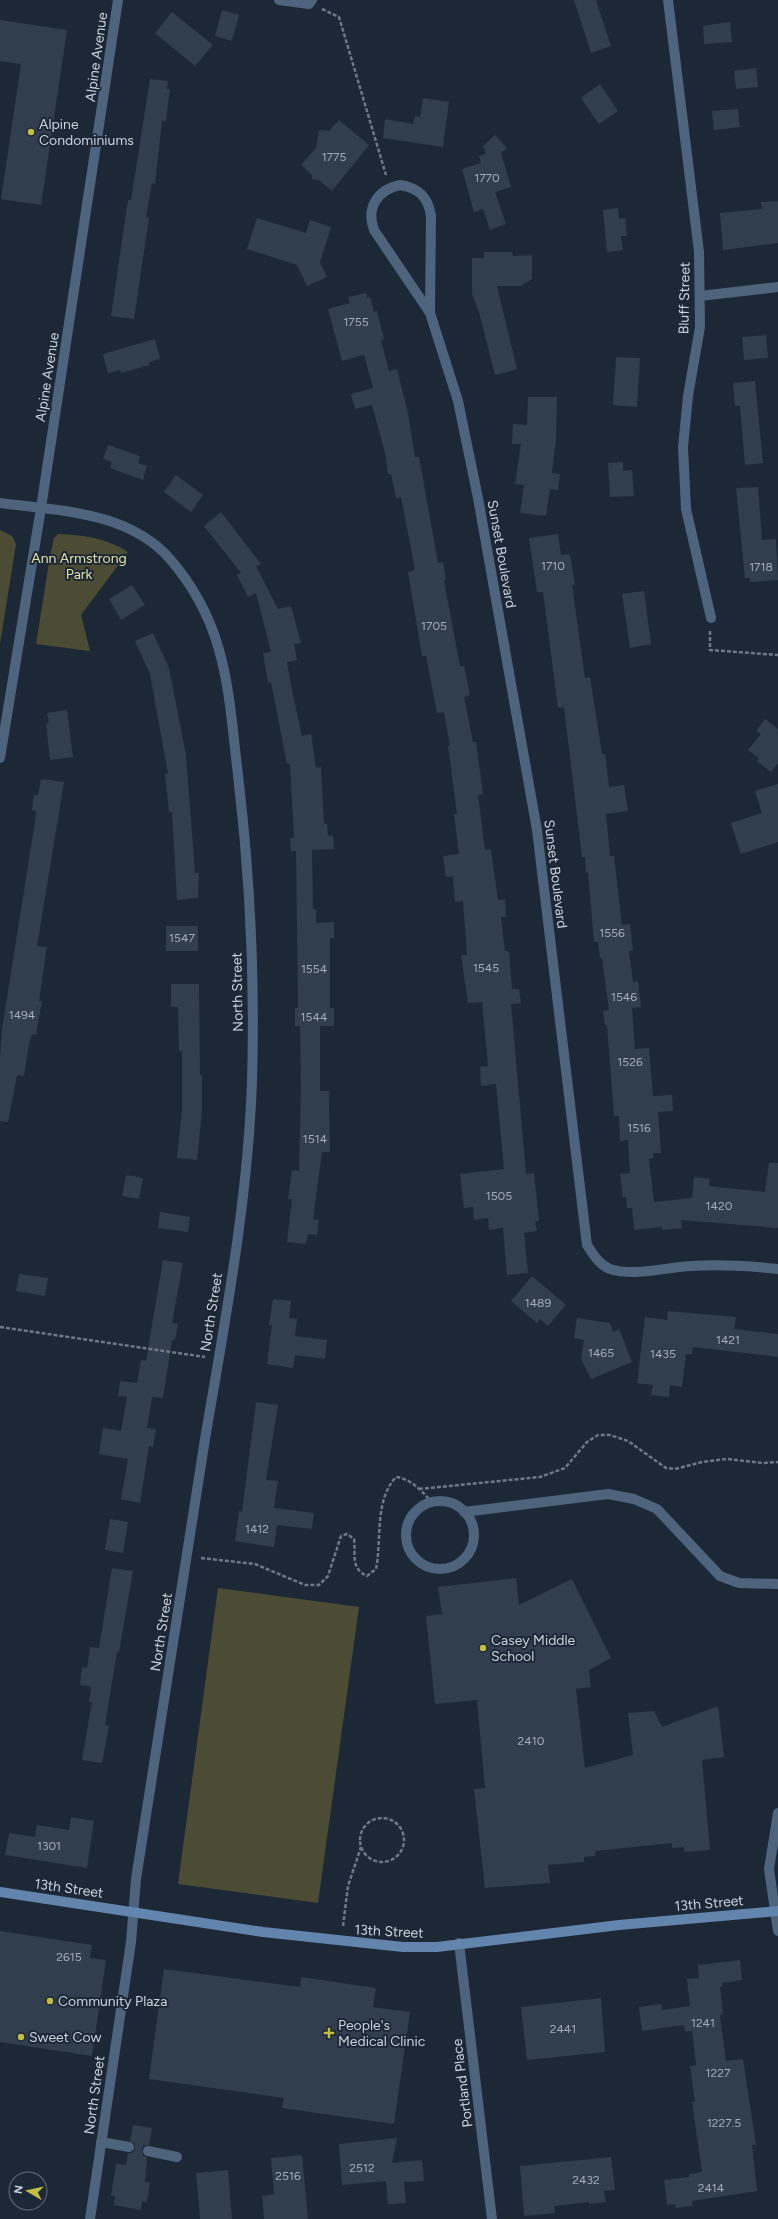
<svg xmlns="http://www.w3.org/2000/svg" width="778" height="2219" font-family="Figtree,sans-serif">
	<rect width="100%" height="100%" fill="#1c2836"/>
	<path fill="#4c4b34" d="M0,530L12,536L16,544L0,644Z
		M58,534C84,535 107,538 128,552L81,615L90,651L36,644L50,556L54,538Z
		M218,1588L359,1607L318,1903L178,1884Z"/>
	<path fill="#313e4d" d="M574,0H596L611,46L591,53Z
		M222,10L239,15L232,41L215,36Z
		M172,12L213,45L195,66L155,33Z
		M0,20L67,30L41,205L1,199L21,64L0,61Z
		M730,22L732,42L704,44L703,26Z
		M756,68L758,87L736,89L734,71Z
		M150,79L168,81L167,89H170L166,121H162L155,184L152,183L146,217L149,218L134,319L111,316L128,200H131Z
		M600,84L618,111L599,124L581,98Z
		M423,98L449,102L443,147L383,138L385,119L413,124L415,116L420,117Z
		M738,109L740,127L714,130L712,111Z
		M339,120L369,145L332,191L319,180L312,179V175L301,165L316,148L319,130L329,131Z
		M495,135L507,148L501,153L511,187L495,192L506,224L490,230L483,209L474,212L462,169L481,163L479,156L486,154L483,146Z
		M778,201V243L723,250L720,213L762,209L761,202Z
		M618,208L619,219L625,218L627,236H621L623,250L607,252L603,210Z
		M257,218L306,233L310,220L331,227L320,262L327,277L307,286L297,265L247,249Z
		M484,252H512L513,256L532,255V279L520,286H497L517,369L495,375L479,312L472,294V258H484Z
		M366,293L367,298L370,297L374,312L377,311L384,339L381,340L389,371L397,369L408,413L415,457H419L438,563L443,562L446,580L444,581L460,666H464L470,695L464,697L473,742H476L483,794L478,795L485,850L491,849L498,900L505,899L506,917H501L505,951H509L512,989H519L521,1003L511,1004L526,1174L534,1173L539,1221H535L537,1231L524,1233L528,1273L507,1275L503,1228L489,1230L488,1218L474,1220L473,1207L464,1208L460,1174L504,1169L496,1084L481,1086L480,1067L488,1066L482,1002L468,1003L461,955H467L463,901L455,902L453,876L446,877L443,856L459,854L454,814H457L448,746H450L444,712L437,713L426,656H422L408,572L415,570L401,497L396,498L391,474H388L385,453L372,405L355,409L351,394L373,388L364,355L342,361L328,309L350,303L348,297Z
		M766,335L768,358L744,360L742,337Z
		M155,339L160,359L149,362L150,365L121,373L120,370L108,373L103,354Z
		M616,357L640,358L637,407L613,405Z
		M755,381L763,463L745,465L740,406H735L733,383Z
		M528,397H557L556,440L552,473L560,474L558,490L550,489L546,516L520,513L524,485L515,484L521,444H512L513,424L527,425Z
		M108,445L140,456L138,463L147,466L143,480L110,468L112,462L103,459Z
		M623,462V471L632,470L634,496L610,497L608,463Z
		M176,475L203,495L191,512L164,492Z
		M758,487L762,540L776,539L778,580L750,582V578H745L736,488Z
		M221,512L261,564L256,566L278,609L291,606L301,643L294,644L297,660L287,662L292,690L302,736L311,734L316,768L321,767L324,824H327L328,836L333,835L334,849L312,850L313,909H316V923L334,922V938H330V1008H334V1026H320V1091H329L330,1152H322L313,1219L319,1220L317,1235L308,1234L306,1244L287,1242L292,1199H288L292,1170L299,1171L301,1084L300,1026H295V1008H298L296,851H291L290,838H294L290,764H287L271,682L268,683L263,653L271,652L256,593L248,597L237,575L241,573L204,526Z
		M558,534L561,555L570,554L575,585H572L585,678L590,677L602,754H605L609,787L624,785L628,811L606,814L610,856H614L622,925L630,924L633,951H629L633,982L638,981L641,1007L632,1008L635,1049L649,1048L653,1096L672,1095L673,1111L658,1112L661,1153H653L654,1158L649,1159L654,1202L692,1198L694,1177L710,1179L709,1186L765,1192L769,1163H778V1228L681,1220L682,1228L662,1230V1227L634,1230L632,1208H627L626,1197L623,1198L620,1174L630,1173L628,1140L620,1141L619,1116H614L607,1025H605L603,1011L609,1010L602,958H600L598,942H594L588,872L586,873L585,857H582L564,707L558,708L543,592H537L529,538Z
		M132,585L145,605L121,620L109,599Z
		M644,591L651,644L630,648L622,594Z
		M153,633L169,668L186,755L195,873H199L198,898L177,900L172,812H169L165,774H168L150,674L135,641Z
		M67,710L73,757L50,760L46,724L49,723L47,713Z
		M765,719L778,729V763L771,772L757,761L759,758L748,750L761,734L756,731Z
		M41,779L64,782L37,946L47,947L39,1001H42L36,1035L32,1034L29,1044L24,1076L17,1075L8,1122L0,1121V1058L2,1029L35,822L36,811L32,810L34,795H38Z
		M778,784V842L741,854L731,823L762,813L755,791Z
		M166,926H198V951H166Z
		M171,984H199L200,1075H202V1111L197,1160L177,1158L182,1110V1051H179L178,1007H171Z
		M126,1175L143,1178L139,1199L122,1196Z
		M160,1212L190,1217L188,1232L158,1228Z
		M163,1260L183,1263L172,1323L178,1324L175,1340H172L163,1398L152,1397L147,1428L156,1429L153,1447L149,1446L140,1503L121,1499L128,1459L99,1454L103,1428L121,1431L127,1397L118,1396L120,1381L137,1383L141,1360L146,1361Z
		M19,1274L48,1278L45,1296L16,1291Z
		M532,1276L566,1305L548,1326L540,1319L537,1323L511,1301Z
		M273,1299L291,1301L289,1318L297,1319L295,1336L327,1340L325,1359L295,1355L293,1368L267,1364L272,1325H269Z
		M668,1311L736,1317L734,1329L778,1334V1357L693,1347L692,1354H686L682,1387L670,1385L669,1397L651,1395L653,1385L637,1383L645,1317L667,1320Z
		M577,1318L610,1323L613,1332L619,1329L632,1362L591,1379L581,1359L584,1340L574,1338Z
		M256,1402L278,1405L266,1480L278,1481L274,1508L314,1513L312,1529L277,1525L274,1547L235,1541L239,1511L242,1512Z
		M110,1519L128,1522L123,1553L105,1550Z
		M112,1568L133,1571L119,1652H117L105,1725L109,1726L102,1763L82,1760L92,1702H89L91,1687L80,1685L82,1667L87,1668L90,1647L99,1648Z
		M516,1578L519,1605L572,1579L611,1658L589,1670L591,1687L576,1689L585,1768L633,1755L628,1713L654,1711L662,1727L718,1706L724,1757L702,1760L710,1850L684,1852V1847L672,1848V1843L595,1851V1856L584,1857V1862L548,1865L550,1883L485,1888L474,1789L485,1788L477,1700L435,1704L426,1616L442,1614L438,1587Z
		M71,1817L94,1821L87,1868L5,1855L9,1833L35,1837L37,1825L69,1830Z
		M0,1931L92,1945L90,1958L106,1960L92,2056L0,2042Z
		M740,1960L742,1980L722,1983V1987H720L723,2014L720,2015L726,2061L743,2059L756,2145H752L757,2191L692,2201L693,2206L676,2208L675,2204L667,2205L664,2180L689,2177V2174L702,2172L692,2102H695L690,2066L696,2065L692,2031L685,2032L684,2025L642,2031L639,2007L661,2004L662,2010L690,2006L687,1979L699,1978L698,1965Z
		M164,1969L300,1987L301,1977L376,1988L373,2007L410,2012L394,2124L282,2108L284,2098L149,2079Z
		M601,1998L605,2052L527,2060L521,2007Z
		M133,2125L152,2128L149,2145L143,2146L142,2150L143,2156L147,2157L145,2182L150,2183L147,2202L142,2201L141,2210L114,2205L115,2196H111L116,2164L126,2165L128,2153H132L135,2149V2144L130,2141Z
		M397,2138L392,2163L422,2160L424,2181L404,2182L406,2203L388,2204L386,2181L342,2185L339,2144Z
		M302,2155L308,2219H264L262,2196L274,2194L271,2158Z
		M611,2157L615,2190L604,2191L606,2202L589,2204V2202L554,2206L555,2213L524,2216L520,2166Z
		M228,2170L232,2219H200L196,2173Z"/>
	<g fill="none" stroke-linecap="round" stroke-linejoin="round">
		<path stroke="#6f7985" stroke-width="2.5" stroke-dasharray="4 2" stroke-linecap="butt" d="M322,9L339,17L386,175
			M710,631V650L778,655
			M0,1327L205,1357
			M419,1489L540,1477L565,1468L587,1442L598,1435H610L628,1441L666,1468L675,1469L702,1462L727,1459L763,1463L778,1462
			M201,1558L255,1564L305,1585H319L328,1576L341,1536L347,1534L354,1539C356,1555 350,1568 367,1576L376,1569C382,1539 374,1501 396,1477C412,1479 421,1491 432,1502
			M360 1840a22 22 0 1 1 44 0a22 22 0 1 1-44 0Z
			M343,1926L348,1886L361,1847"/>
		<path stroke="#4e637c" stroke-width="10" d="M279,0L309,4L312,0
			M406 1535a34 34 0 1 1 68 0a34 34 0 1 1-68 0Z
			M464,1512L608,1494L634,1499L657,1509L720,1576L739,1583L778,1584
			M101,2142L129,2147
			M148,2151L177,2157"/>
		<path stroke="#4e637c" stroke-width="10" d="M668,0L699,252L700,327L688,396L683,447L686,509L711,618
			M400,185C419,188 428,197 431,216L430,313L374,230C366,208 377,190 400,185Z
			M700,296L778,287
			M430,313L458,401L478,498L537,830L587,1245C593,1254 599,1265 610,1269C635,1277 666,1267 692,1266C720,1264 750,1266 778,1269
			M0,503C59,511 128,511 170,559C228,626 228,692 238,775C250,876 255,979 252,1081C248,1201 225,1321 205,1439C182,1586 159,1733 136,1879L131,1942L90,2219
			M0,758L41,508L118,0
			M778,1813L769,1869L778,1931
			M459,1943L492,2219"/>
		<path stroke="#6384ac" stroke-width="10" d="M0,1892L263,1932L403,1947H437L619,1925L778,1911"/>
	</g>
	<g fill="#c3bd3e" stroke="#1c2836" stroke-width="1.5">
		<circle cx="31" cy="132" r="4"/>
		<circle cx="483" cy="1648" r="4"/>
		<circle cx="50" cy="2001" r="4"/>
		<path d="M327 2027h4v4h4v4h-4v4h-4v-4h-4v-4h4z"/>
		<circle cx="21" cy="2037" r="4"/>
	</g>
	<g text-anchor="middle" stroke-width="4" stroke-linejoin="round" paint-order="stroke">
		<g font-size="12" fill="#a4adb8">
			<text x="334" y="161">1775</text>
			<text x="487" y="182">1770</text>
			<text x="356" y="326">1755</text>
			<text x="553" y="570">1710</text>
			<text x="761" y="571">1718</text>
			<text x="434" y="630">1705</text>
			<text x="612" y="937">1556</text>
			<text x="182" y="942">1547</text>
			<text x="486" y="972">1545</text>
			<text x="314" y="973">1554</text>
			<text x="624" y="1001">1546</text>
			<text x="22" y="1019">1494</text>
			<text x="314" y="1021">1544</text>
			<text x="630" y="1066">1526</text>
			<text x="639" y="1132">1516</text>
			<text x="315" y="1143">1514</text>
			<text x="499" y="1200">1505</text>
			<text x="719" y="1210">1420</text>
			<text x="538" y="1307">1489</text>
			<text x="728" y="1344">1421</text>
			<text x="601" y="1357">1465</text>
			<text x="663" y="1358">1435</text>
			<text x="257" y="1533">1412</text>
			<text x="531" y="1745">2410</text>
			<text x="49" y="1850">1301</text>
			<text x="69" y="1961">2615</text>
			<text x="703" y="2027">1241</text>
			<text x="563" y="2033">2441</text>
			<text x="718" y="2077">1227</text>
			<text x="724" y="2127">1227.5</text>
			<text x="362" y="2172">2512</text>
			<text x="288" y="2180">2516</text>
			<text x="586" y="2184">2432</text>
			<text x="711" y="2192">2414</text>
		</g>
		<g font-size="14" fill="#cad2dc" stroke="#1c2836">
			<text transform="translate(96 57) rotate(-82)" y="5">Alpine Avenue</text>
			<text transform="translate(684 298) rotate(-89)" y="5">Bluff Street</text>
			<text transform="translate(47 377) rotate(-81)" y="5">Alpine Avenue</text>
			<text transform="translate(502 554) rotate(80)" y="5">Sunset Boulevard</text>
			<text transform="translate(556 874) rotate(83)" y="5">Sunset Boulevard</text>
			<text transform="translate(237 992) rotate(-91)" y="5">North Street</text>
			<text transform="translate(211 1312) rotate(-81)" y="5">North Street</text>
			<text transform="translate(161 1632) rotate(-81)" y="5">North Street</text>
			<text transform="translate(69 1888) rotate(8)" y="5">13th Street</text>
			<text transform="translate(709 1903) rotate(-5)" y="5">13th Street</text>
			<text transform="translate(389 1931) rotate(3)" y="5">13th Street</text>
			<text transform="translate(462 2083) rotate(-97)" y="5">Portland Place</text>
			<text transform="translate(94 2095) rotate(-82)" y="5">North Street</text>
		</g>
		<g font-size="14" fill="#cad2dc" stroke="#1c2836" text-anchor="start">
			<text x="39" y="129">Alpine<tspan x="39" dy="16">Condominiums</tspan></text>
			<text x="491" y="1645">Casey Middle<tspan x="491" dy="16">School</tspan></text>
			<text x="58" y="2006">Community Plaza</text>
			<text x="338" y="2030">People's<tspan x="338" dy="16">Medical Clinic</tspan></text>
			<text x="29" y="2042">Sweet Cow</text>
		</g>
		<g font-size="14" fill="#e2e0a6" stroke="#1c2836">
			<text x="79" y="563">Ann Armstrong<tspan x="79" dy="16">Park</tspan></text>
		</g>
	</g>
	<g transform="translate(28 2191) rotate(279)"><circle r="19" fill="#1c2836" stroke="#626c78"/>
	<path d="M0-3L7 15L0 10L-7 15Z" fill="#c3bd3e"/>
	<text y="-6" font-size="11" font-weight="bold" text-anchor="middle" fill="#cad2dc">N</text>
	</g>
</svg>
